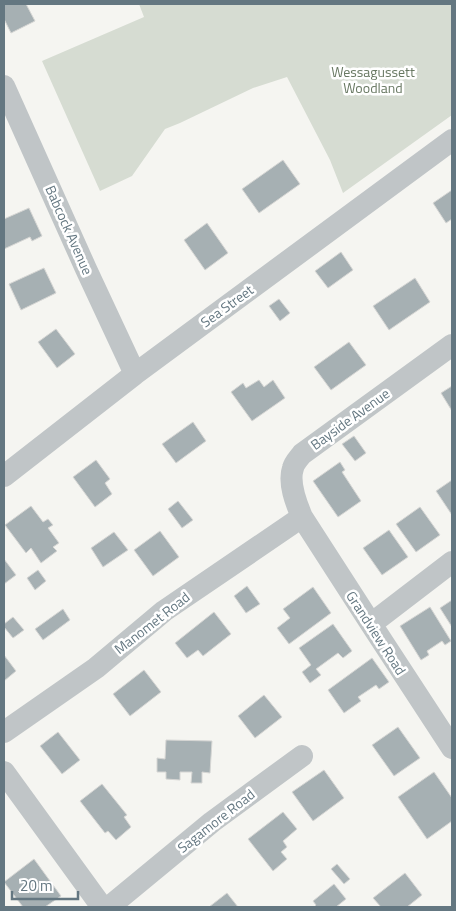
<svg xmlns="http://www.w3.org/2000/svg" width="456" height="911" font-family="'Titillium Web',sans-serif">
	<rect width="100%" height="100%" fill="#f5f5f1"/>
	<path fill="#d6dcd2" d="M139,4H452V115L343,193L330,160L287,77L253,88L180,123L165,129L132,176L100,191L42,61L144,17Z"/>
	<path fill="#a6b0b3" stroke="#d6d6d4" d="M4,4H26L35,21L11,33L4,19Z
		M283,160L300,184L259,213L242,189Z
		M452,190V219L446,223L433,203Z
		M29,208L42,236L32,241L30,237L4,249V219Z
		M207,223L228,253L205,270L184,240Z
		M341,252L353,270L328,288L315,271Z
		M44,268L56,293L21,310L9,284Z
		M415,278L430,302L389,330L373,306Z
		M279,299L290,313L280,321L269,306Z
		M56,329L75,354L57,368L38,342Z
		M349,342L366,365L331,390L314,367Z
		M259,380L264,387L273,380L285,398L252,421L231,392L243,383L246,388Z
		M452,386V411L441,393Z
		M193,422L206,441L176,463L162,444Z
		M354,436L366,453L355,461L342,444Z
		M96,460L110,479L105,483L112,494L95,507L73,477Z
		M340,462L345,470L342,472L361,501L338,517L313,481Z
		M452,480V515L436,491Z
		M178,501L193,520L182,528L168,509Z
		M31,506L43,522L48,519L53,525L48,528L59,543L53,547L57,551L41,563L31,548L26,553L5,525Z
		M420,507L440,535L416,552L396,524Z
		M389,530L408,557L382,575L363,548Z
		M160,531L179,557L153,576L134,550Z
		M114,532L128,550L103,567L91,548Z
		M4,559L16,575L4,584Z
		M38,570L46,581L35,590L27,578Z
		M247,586L260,604L246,613L234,596Z
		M313,587L331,613L289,644L277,628L290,618L283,609Z
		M452,600V627L440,608Z
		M430,607L451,641L445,645L442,641L427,651L429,655L421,660L400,626Z
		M63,609L70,620L43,640L35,629Z
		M214,612L231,634L203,656L198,650L187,658L175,643Z
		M13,617L24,630L13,638L4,627V624Z
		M333,624L352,651L343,658L338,653L316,669L321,675L310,683L302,672L311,665L299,648Z
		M4,655L16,671L4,681Z
		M372,658L389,682L379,689L376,685L358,697L361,701L344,713L328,690Z
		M144,670L161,692L130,716L113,694Z
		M264,695L282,717L255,738L238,716Z
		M398,727L420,758L394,776L372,745Z
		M58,732L80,760L62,774L40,746Z
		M166,740L212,741L210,773L202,772V783H191L192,772H180V780L166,779V772H157V758L165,759Z
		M324,770L344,798L313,821L292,792Z
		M434,772L452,798V821L427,839L398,797Z
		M102,784L127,815L124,817L131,827L116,840L108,831L105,833L80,801Z
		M283,812L297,829L283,841L287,847L281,852L287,859L273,871L248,839Z
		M34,859L61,896L45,907H23L4,882Z
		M337,864L350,879L344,884L331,869Z
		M405,873L422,895L407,907H381L373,898Z
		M334,884L346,899L336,907H314L316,905L313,901Z
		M227,893L238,907H209Z"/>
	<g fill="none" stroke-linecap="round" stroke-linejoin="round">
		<path stroke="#c0c5c7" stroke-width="22" d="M4,86L86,269L135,374
			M452,345L302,454C299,458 294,463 293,468C288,483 296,503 302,517L371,624L452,748
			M4,476L135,374L452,140
			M371,624L452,562
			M4,732L96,668L164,611L302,517
			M4,772L102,907
			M109,907L212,822L302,756"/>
	</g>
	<g text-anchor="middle" stroke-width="5" stroke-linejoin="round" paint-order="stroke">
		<g font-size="14" fill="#697963" stroke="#fff">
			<text x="373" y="77">Wessagussett<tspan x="373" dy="16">Woodland</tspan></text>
		</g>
		<g font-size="14" fill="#647781" stroke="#fff">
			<text transform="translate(69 230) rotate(66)" y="5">Babcock Avenue</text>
			<text transform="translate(227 306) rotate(-36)" y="5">Sea Street</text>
			<text transform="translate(350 419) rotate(-36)" y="5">Bayside Avenue</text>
			<text transform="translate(152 623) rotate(-38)" y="5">Manomet Road</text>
			<text transform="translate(376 633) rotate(57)" y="5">Grandview Road</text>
			<text transform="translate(216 821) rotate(-38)" y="5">Sagamore Road</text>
		</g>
	</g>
	<rect width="456" height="911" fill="none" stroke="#647781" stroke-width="10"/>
	<path d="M12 891v8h66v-8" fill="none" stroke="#647781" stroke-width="2.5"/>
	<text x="20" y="891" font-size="15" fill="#647781" stroke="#ffffff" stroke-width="4" paint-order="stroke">20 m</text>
</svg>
